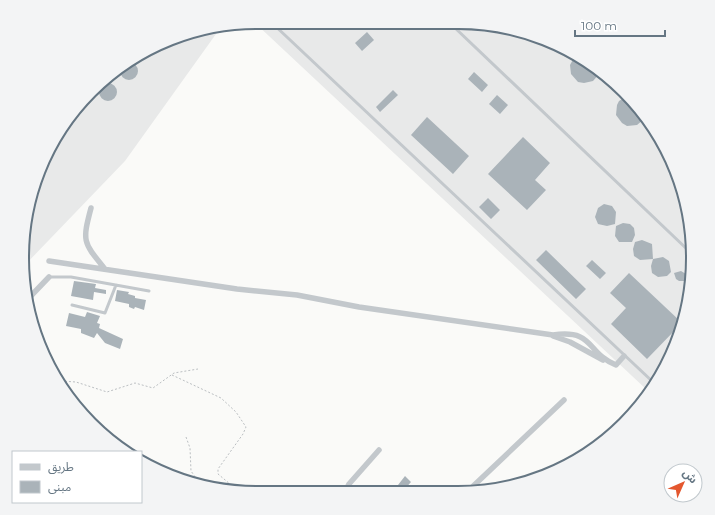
<svg xmlns="http://www.w3.org/2000/svg" width="715" height="515" font-family="Montserrat,'Noto Sans Arabic',sans-serif">
	<rect width="100%" height="100%" fill="#fafaf8"/>
	<path fill="#e8e9e9" d="M254,22L504,27L575,54L635,102L681,182L692,273L669,362L647,390Z
		M221,27L125,161L24,266V227L46,154L81,102L127,62L196,30Z"/>
	<path fill="#aab3b9" d="M367,32L374,40L362,51L355,43Z
		M576,54L600,73L593,81L584,83L578,82L571,74L570,65Z
		M120 71a9 9 0 1 1 18 0a9 9 0 1 1-18 0Z
		M474,72L488,85L482,92L468,79Z
		M99 92a9 9 0 1 1 18 0a9 9 0 1 1-18 0Z
		M393,90L398,95L380,112L376,107Z
		M497,95L508,105L500,114L489,104Z
		M627,96L635,102L644,119L637,125L627,126L622,123L616,115L617,105L619,101Z
		M427,117L469,156L453,174L411,135Z
		M523,137L550,163L535,180L546,190L527,210L488,174Z
		M488,198L500,210L491,219L479,207Z
		M604,204L612,206L616,212L615,224L607,226L598,224L595,217L598,208Z
		M623,223L630,224L634,228L635,235L632,242H619L615,236L616,226Z
		M642,240L652,244L653,259L663,257L669,261L671,272L667,276L658,277L652,273L651,266L653,259L640,260L634,256L633,249L635,242Z
		M546,250L586,289L576,299L536,260Z
		M592,260L606,273L600,279L586,266Z
		M681,271L686,274V281H679L676,279L674,273Z
		M629,273L680,321L678,327L647,359L611,324L626,308L610,293Z
		M74,281L96,284L95,288L106,290V294L94,292L93,300L71,296Z
		M117,290L129,292L128,294L135,296V298L146,300L144,310L135,307L134,309L129,307V304L115,301Z
		M87,312L100,316L97,323L100,324L99,328L123,339L120,349L105,343L97,333L94,338L81,333V329L66,326L69,313L85,317Z
		M405,476L411,482L404,490L398,485Z"/>
	<g fill="none" stroke-linecap="round" stroke-linejoin="round">
		<path stroke="#bbbfc2" stroke-width="1" stroke-dasharray="2 2" stroke-linecap="butt" d="M172,375L221,398L236,412L246,427L243,434L218,469V474L230,484L228,489
			M61,381L76,382L107,392L135,383L153,388L174,373L198,369
			M186,437L190,448L191,471L198,481"/>
		<path stroke="#c3c8cc" stroke-width="3" d="M271,22L653,382
			M453,26L690,252
			M49,277H71L149,291
			M72,305L105,313L116,285"/>
		<path stroke="#c3c8cc" stroke-width="5.5" d="M91,208C82,242 83,242 105,269
			M49,261L237,289L297,295L359,307L553,335C595,329 586,353 616,365L624,356
			M27,300L49,277
			M553,336L570,342L603,360
			M468,491L564,400
			M348,492L347,488L349,484L379,450"/>
	</g>
	<path d="M0 0H715V515H0ZM257 29H458A228 228 0 0 1 686 257V258A228 228 0 0 1 458 486H257A228 228 0 0 1 29 258V257A228 228 0 0 1 257 29Z" fill="#f3f4f5" fill-rule="evenodd"/>
	<path fill="none" stroke="#657683" stroke-width="2" d="M257 29H458A228 228 0 0 1 686 257V258A228 228 0 0 1 458 486H257A228 228 0 0 1 29 258V257A228 228 0 0 1 257 29Z"/>
	<rect x="12" y="451" width="130" height="52" fill="#ffffff" stroke="#c1c8cd"/>
	<rect x="20" y="464" width="20" height="6" fill="#c3c8cc" stroke="#c1c8cd"/>
	<text x="48" y="471" font-size="12" fill="#657683">طريق</text>
	<rect x="20" y="481" width="20" height="12" fill="#aab3b9" stroke="#c1c8cd"/>
	<text x="48" y="491" font-size="12" fill="#657683">مبنى</text>
	<g transform="translate(683 483) rotate(45)"><circle r="19" fill="#ffffff" stroke="#c1c8cd"/>
	<path d="M0-3L7 15L0 10L-7 15Z" fill="#e4572e"/>
	<text y="-6" font-size="11" font-weight="bold" text-anchor="middle" fill="#657683">ش</text>
	</g>
	<path d="M575 30v6h90v-6" fill="none" stroke="#657683" stroke-width="2"/>
	<text x="581" y="30" font-size="12" fill="#657683" stroke="#ffffff" stroke-width="3" paint-order="stroke">100 m</text>
</svg>
